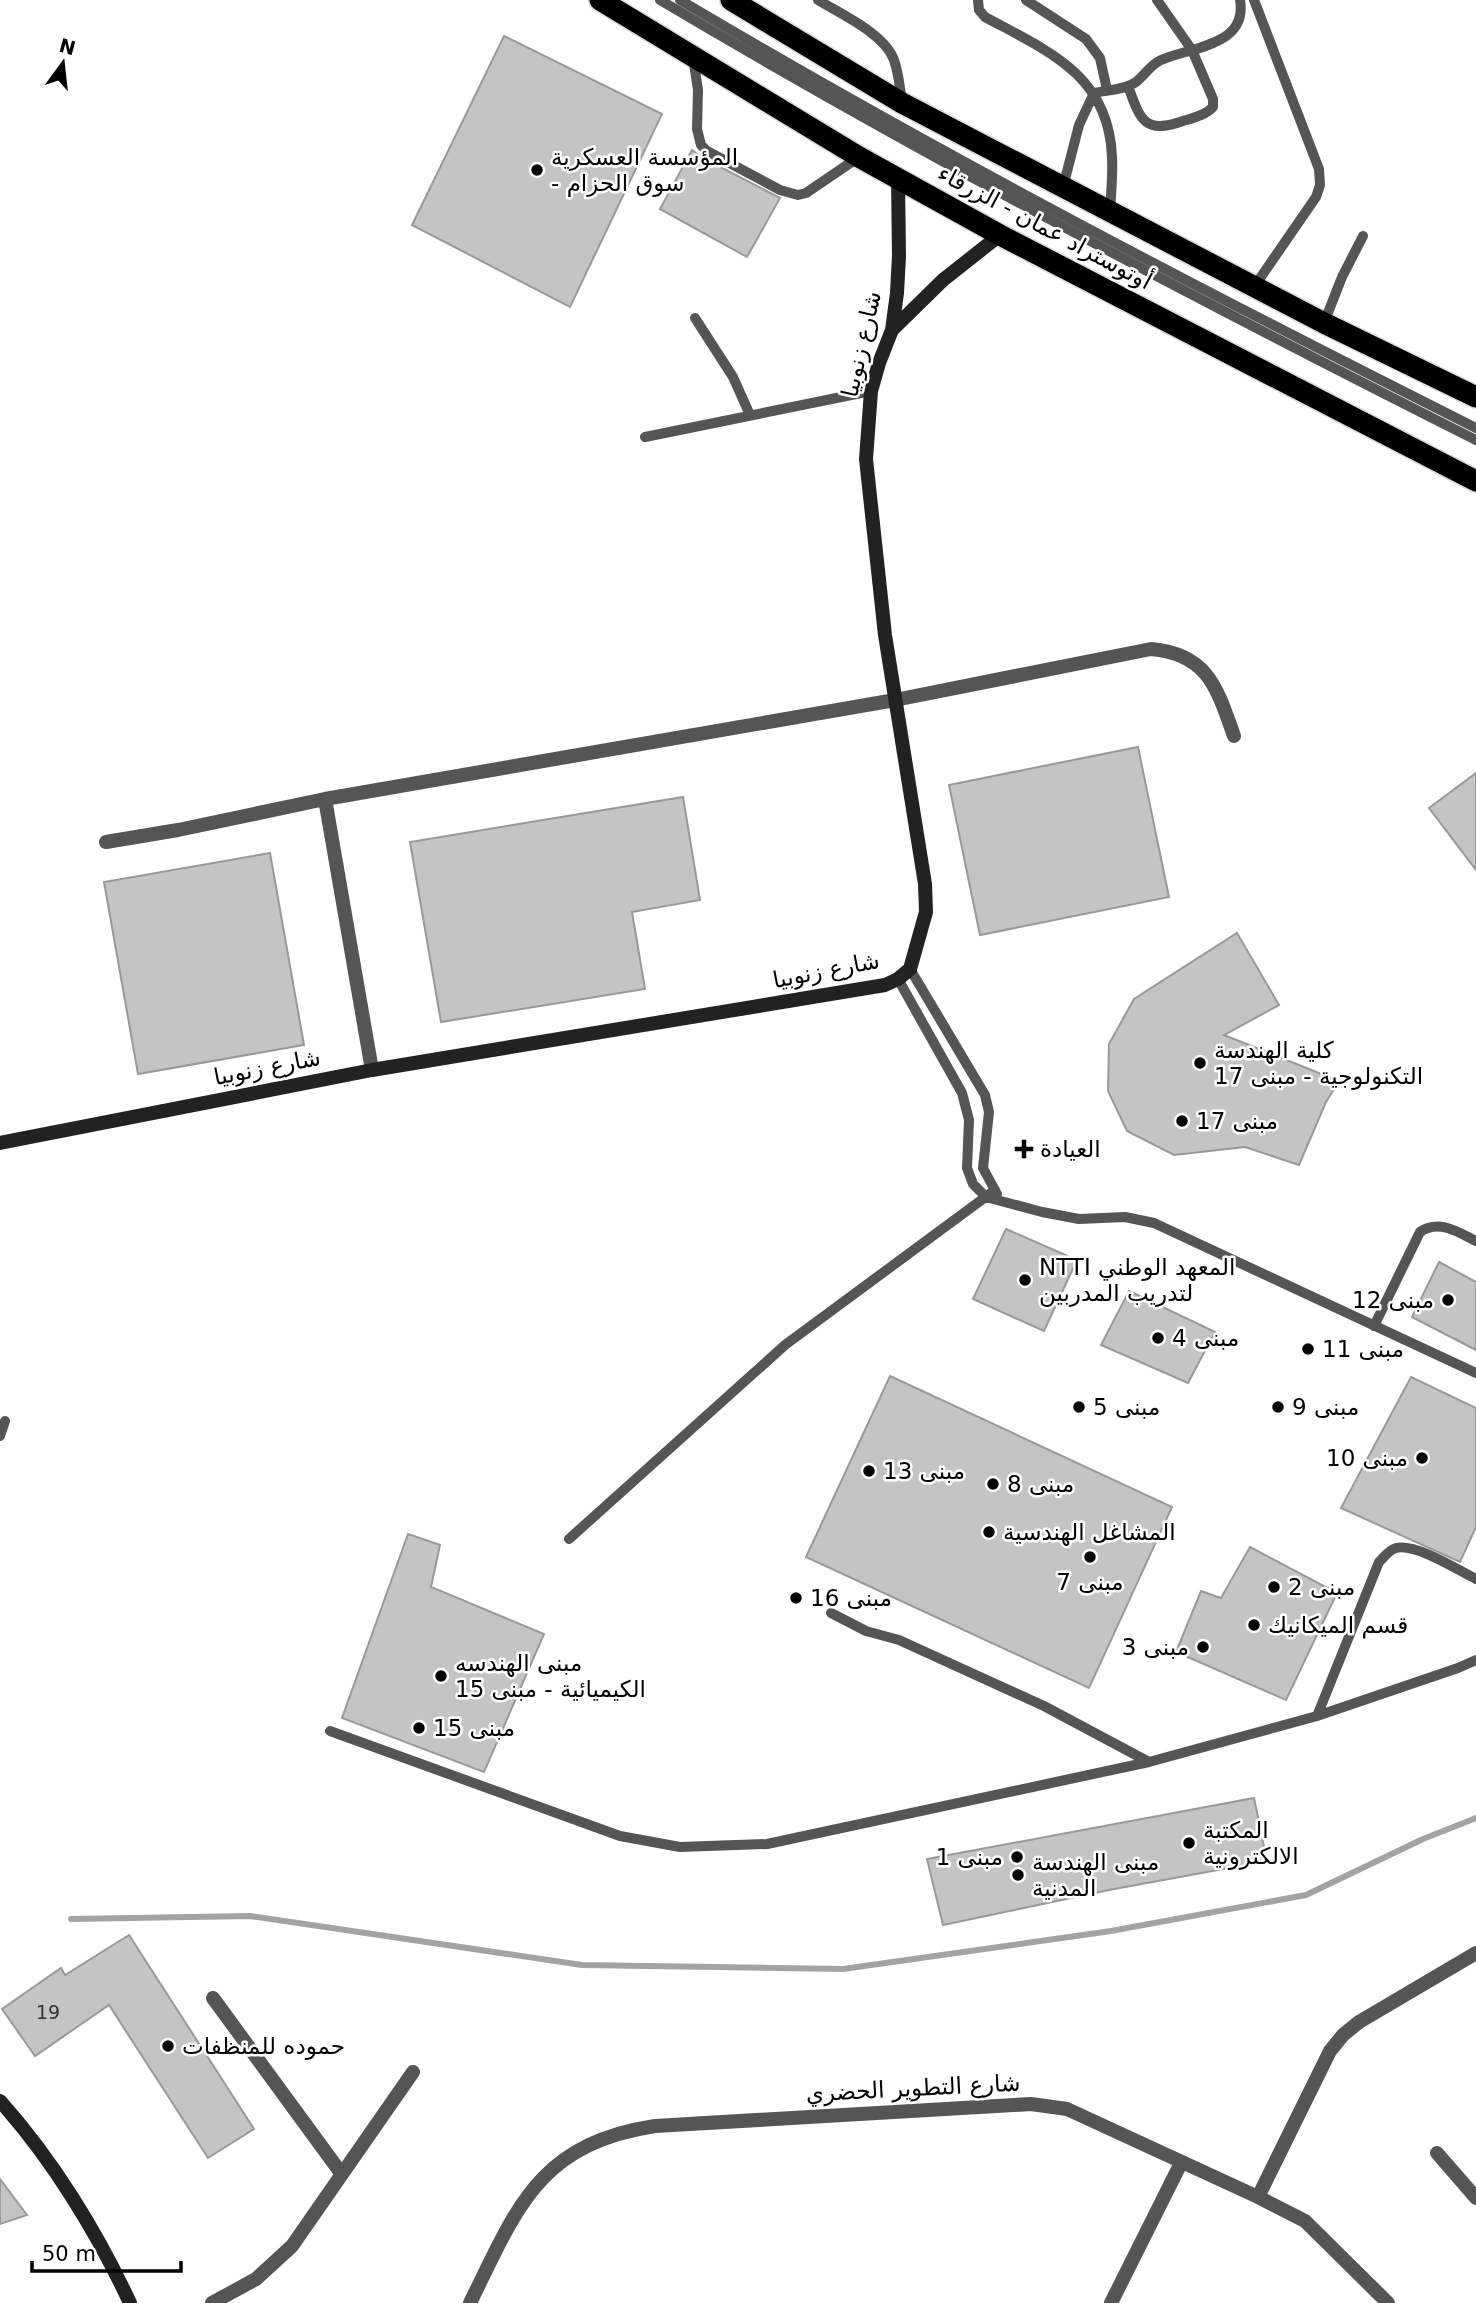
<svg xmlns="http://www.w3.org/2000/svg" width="1476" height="2303" font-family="'DejaVu Sans','Noto Naskh Arabic',sans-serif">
	<rect width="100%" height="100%" fill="#fff"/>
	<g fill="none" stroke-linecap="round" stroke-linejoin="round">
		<path stroke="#a3a3a3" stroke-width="6" d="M71,1919L250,1916L582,1965L843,1969L1111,1931L1306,1895L1423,1839L1476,1818"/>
	</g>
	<path fill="#c4c4c4" stroke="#999" stroke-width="2" d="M504,36L662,114L570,307L412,225Z
		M692,150L703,158L780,198L747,257L660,209Z
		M1138,747L1169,897L980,935L949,785Z
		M1476,773V870L1429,808Z
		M683,797L700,900L632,912L645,989L441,1022L410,842Z
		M270,853L304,1045L138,1074L104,882Z
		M1237,933L1279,1005L1224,1035L1339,1081L1326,1102L1299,1165L1245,1147L1174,1155L1127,1131L1108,1091L1109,1044L1134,999Z
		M1006,1229L1077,1260L1044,1331L973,1299Z
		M1439,1262L1476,1282V1350L1412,1317Z
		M1129,1291L1215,1332L1188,1383L1101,1345Z
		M890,1376L1172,1507L1089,1688L806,1557Z
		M1411,1377L1476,1408V1527L1460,1562L1341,1508Z
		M408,1534L440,1545L431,1587L544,1634L484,1772L342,1718Z
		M1250,1547L1337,1593L1286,1700L1176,1652L1201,1591L1221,1598Z
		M1254,1798L1267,1861L1109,1890L943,1925L927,1859Z
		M129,1935L254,2129L208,2158L109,2005L35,2056L2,2009L61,1968L65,1975Z
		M0,2179L27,2215L0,2224Z"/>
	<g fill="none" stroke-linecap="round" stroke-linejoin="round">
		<defs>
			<path id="highway" d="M600,0L859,157L1000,235L1476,481
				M731,0L902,103L1324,323L1476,397"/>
		</defs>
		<use href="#highway" stroke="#dbdbdb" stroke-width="24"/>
		<path stroke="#555" stroke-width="10" d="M660,0C926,158 1200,301 1476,440
			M680,0C939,154 1207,293 1476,428
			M818,0C841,14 885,34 894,60C899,74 900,89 902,103
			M978,0L979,10L985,17C1048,51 1109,75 1112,157C1113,175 1111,194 1110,212
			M1026,0L1086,39L1100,58L1107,90
			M693,57L698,90L697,129L701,145L707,151L780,190L798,195L806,193L859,157
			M1128,86C1140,119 1144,135 1183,121C1193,118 1206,115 1213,107V99L1192,50L1157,0
			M1063,187L1079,125L1094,93C1107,90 1125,90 1136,82C1145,75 1150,65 1161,60C1191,47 1248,46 1240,0
			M1254,287L1316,197L1320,185L1319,169L1254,0
			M695,318L733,377L750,415
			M1324,323L1342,277L1363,236
			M645,437L871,391
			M910,969L985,1095L989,1112L983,1168L997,1194
			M898,979L962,1093L969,1120L967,1168L973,1184L986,1197L1042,1212L1079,1219L1125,1217L1154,1223L1476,1373
			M1374,1326L1420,1232C1439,1219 1458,1232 1476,1241
			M0,1436L5,1421
			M569,1539L785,1345L995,1190
			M831,1613L866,1631L899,1640L1044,1706L1149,1762
			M1317,1716L1379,1562C1384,1557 1389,1550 1396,1548C1416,1543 1458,1570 1476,1579
			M330,1731L620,1836L680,1847L767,1844L1149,1762L1317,1716L1458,1668L1476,1660"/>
		<path stroke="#555" stroke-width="14" d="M325,799L372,1070
			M106,842L178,830L325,799L895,700L1151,649C1208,654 1217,688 1234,736
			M213,1998L341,2173
			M1437,2153L1476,2198
			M1258,2197L1330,2051L1343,2035L1359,2022L1476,1953
			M212,2303L256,2279L292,2246L413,2072
			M470,2303C517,2208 538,2144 655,2126L1031,2104L1067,2109L1258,2197L1305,2221L1388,2303
			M1111,2303L1181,2163"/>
		<path stroke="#222" stroke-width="14" d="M892,330L943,280L1000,235
			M0,1143L372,1070L885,985L898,979L910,969L926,912L925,884L885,635L866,459L871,391L879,363L892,330L897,293L899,256L898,179
			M0,2101C52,2159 97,2232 130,2303"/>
		<use href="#highway" stroke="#000" stroke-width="21"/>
	</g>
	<g fill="#000" stroke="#fff" stroke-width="2.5">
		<circle cx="537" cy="170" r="7"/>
		<circle cx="1200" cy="1063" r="7"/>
		<circle cx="1182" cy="1121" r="7"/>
		<path d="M1020.5 1138.5h7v7h7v7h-7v7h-7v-7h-7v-7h7z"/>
		<circle cx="1025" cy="1280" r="7"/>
		<circle cx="1448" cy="1300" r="7"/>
		<circle cx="1158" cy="1338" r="7"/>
		<circle cx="1308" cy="1349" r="7"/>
		<circle cx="1079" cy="1407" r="7"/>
		<circle cx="1278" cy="1407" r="7"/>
		<circle cx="1422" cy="1458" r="7"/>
		<circle cx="869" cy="1471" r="7"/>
		<circle cx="993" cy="1484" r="7"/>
		<circle cx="989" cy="1532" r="7"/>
		<circle cx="1090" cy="1557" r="7"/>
		<circle cx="1274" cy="1587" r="7"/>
		<circle cx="796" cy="1598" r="7"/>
		<circle cx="1254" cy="1625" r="7"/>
		<circle cx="1203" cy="1647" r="7"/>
		<circle cx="441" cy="1676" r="7"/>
		<circle cx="419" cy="1728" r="7"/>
		<circle cx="1189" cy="1843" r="7"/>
		<circle cx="1017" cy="1857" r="7"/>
		<circle cx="1018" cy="1875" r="7"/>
		<circle cx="168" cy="2046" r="7"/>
	</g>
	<g text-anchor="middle" stroke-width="5" stroke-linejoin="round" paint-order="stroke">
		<g font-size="19" fill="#313131">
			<text x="48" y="2019">19</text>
		</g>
		<g font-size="23" fill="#000" stroke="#fff" text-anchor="start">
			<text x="551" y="165">المؤسسة العسكرية<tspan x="551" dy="26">- سوق الحزام</tspan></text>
			<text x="1214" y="1058">كلية الهندسة<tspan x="1214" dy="26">التكنولوجية - مبنى 17</tspan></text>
			<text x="1196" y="1129">مبنى 17</text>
			<text x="1040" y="1157">العيادة</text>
			<text x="1039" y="1275">NTTI المعهد الوطني<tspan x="1039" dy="26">لتدريب المدربين</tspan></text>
			<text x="1434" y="1308" text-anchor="end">مبنى 12</text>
			<text x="1172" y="1346">مبنى 4</text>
			<text x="1322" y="1357">مبنى 11</text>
			<text x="1093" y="1415">مبنى 5</text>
			<text x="1292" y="1415">مبنى 9</text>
			<text x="1408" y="1466" text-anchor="end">مبنى 10</text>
			<text x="883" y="1479">مبنى 13</text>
			<text x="1007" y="1492">مبنى 8</text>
			<text x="1003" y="1540">المشاغل الهندسية</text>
			<text x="1090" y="1590" text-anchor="middle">مبنى 7</text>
			<text x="1288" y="1595">مبنى 2</text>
			<text x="810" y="1606">مبنى 16</text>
			<text x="1268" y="1633">قسم الميكانيك</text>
			<text x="1189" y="1655" text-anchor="end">مبنى 3</text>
			<text x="455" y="1671">مبنى الهندسه<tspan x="455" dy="26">الكيميائية - مبنى 15</tspan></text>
			<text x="433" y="1736">مبنى 15</text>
			<text x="1203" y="1838">المكتبة<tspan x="1203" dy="26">الالكترونية</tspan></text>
			<text x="1003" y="1865" text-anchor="end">مبنى 1</text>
			<text x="1032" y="1870">مبنى الهندسة<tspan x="1032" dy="26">المدنية</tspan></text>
			<text x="182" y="2054">حموده للمنظفات</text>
		</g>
		<g font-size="23" fill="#000" stroke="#fff">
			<text transform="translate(1045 227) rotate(28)" y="8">أوتوستراد عمان - الزرقاء</text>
			<text transform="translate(861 344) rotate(-77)" y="8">شارع زنوبيا</text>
			<text transform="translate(826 970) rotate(-11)" y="8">شارع زنوبيا</text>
			<text transform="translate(267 1067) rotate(-11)" y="8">شارع زنوبيا</text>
			<text transform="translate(913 2088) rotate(-3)" y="8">شارع التطوير الحضري</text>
		</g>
	</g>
	<g transform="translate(63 63) rotate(15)" stroke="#ffffff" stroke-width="5" paint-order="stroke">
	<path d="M0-5L12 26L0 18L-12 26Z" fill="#000000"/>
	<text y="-10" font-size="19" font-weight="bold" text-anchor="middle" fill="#000000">N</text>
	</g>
	<path d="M32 2261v10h149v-10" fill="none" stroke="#000000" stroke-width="3.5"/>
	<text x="42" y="2261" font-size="21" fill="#000000" stroke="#ffffff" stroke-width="5" paint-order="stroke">50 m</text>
</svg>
